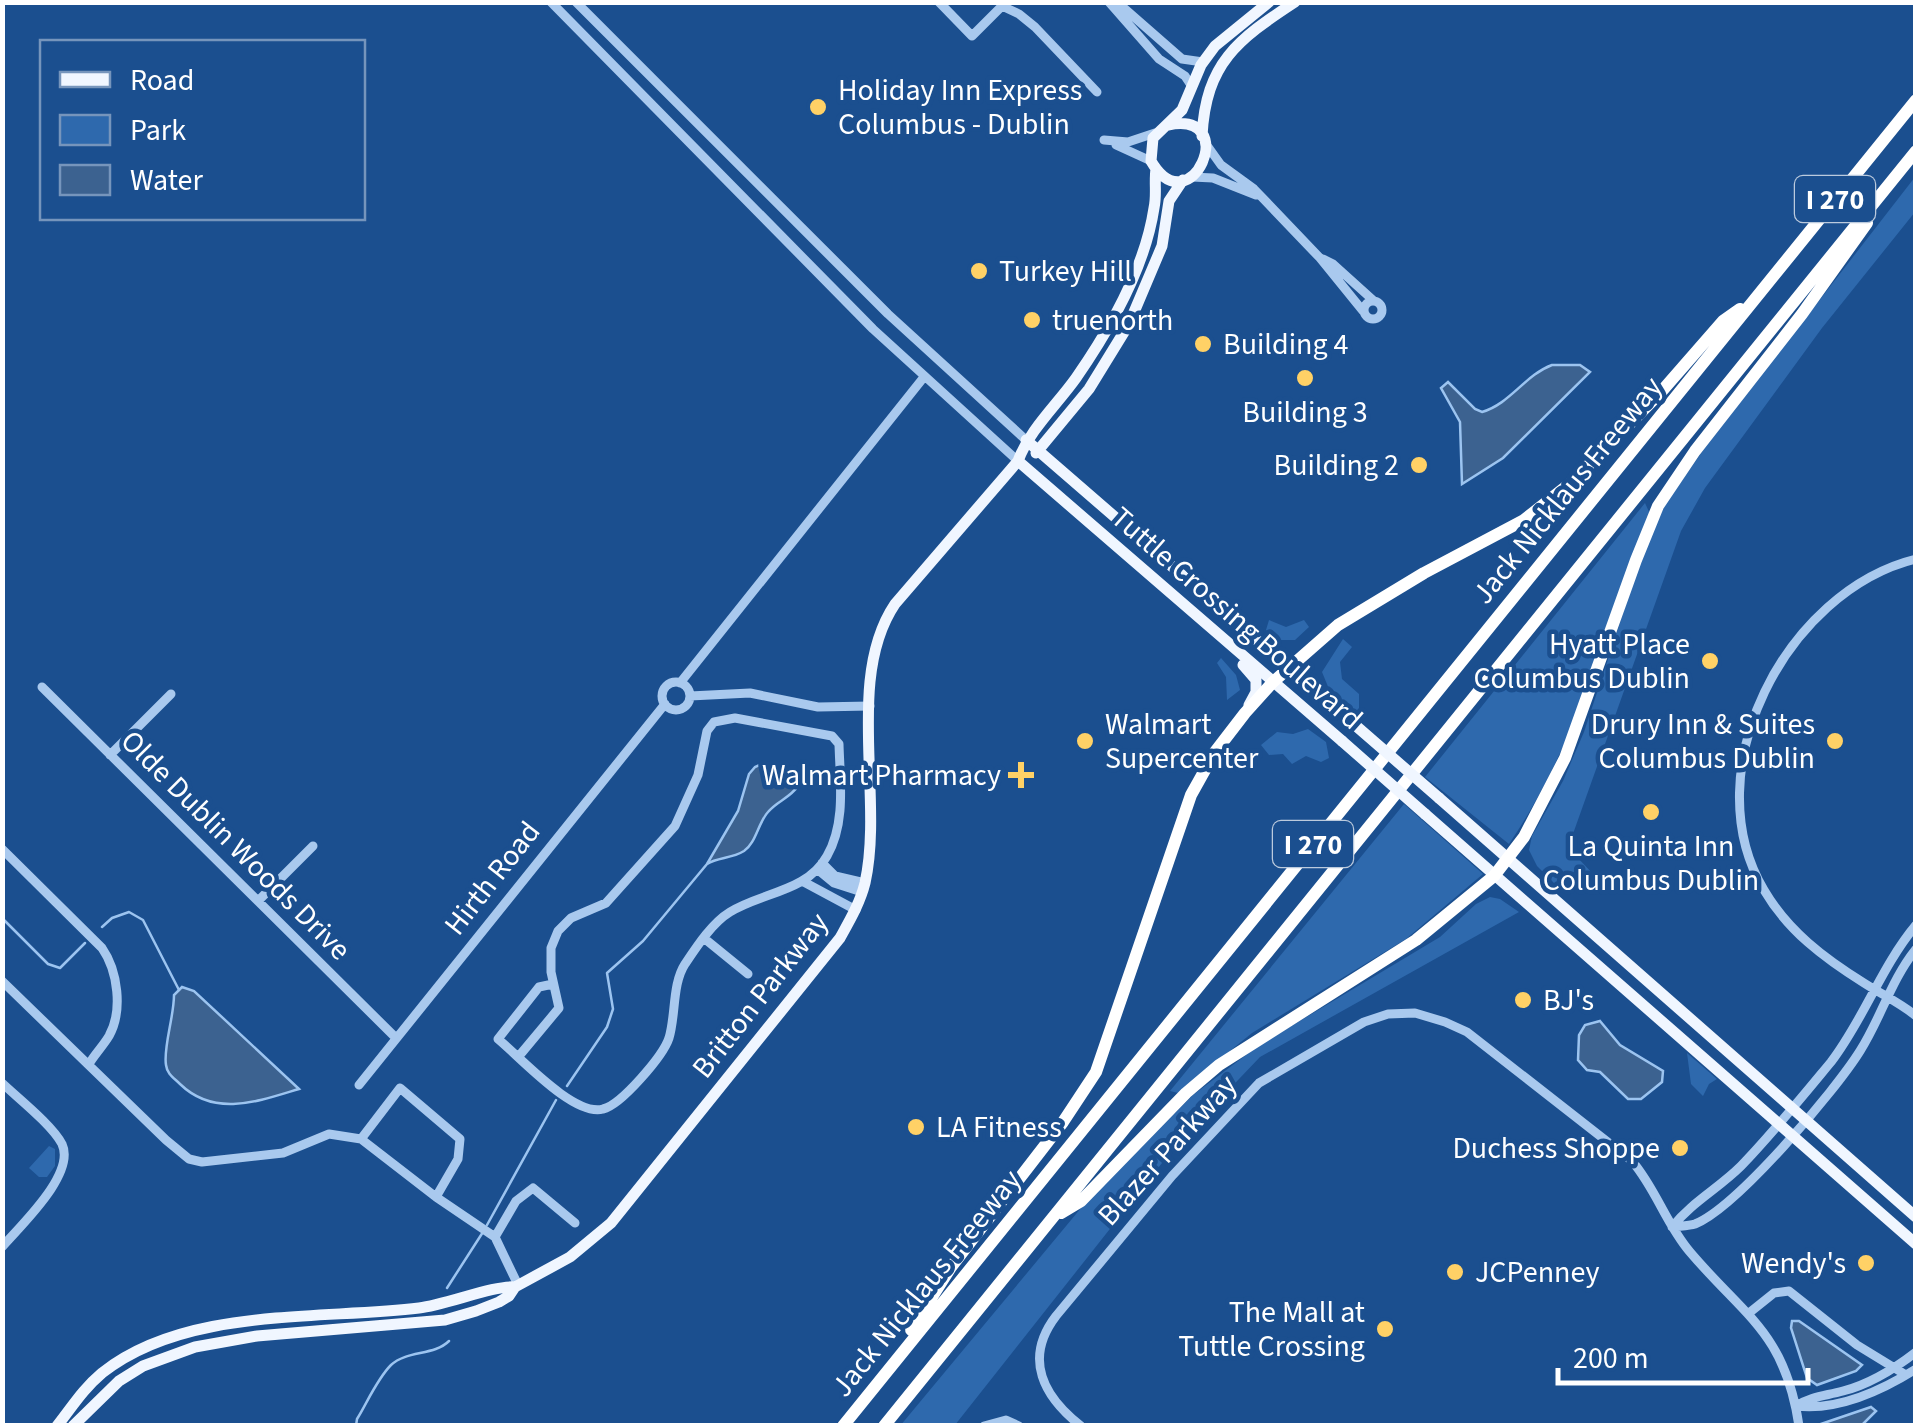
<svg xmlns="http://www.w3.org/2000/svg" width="1918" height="1428" font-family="'Source Sans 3',sans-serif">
	<rect width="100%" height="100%" fill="#1b4f8f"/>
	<path fill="#2e69ad" d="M1915,177V212L1822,328L1705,488L1681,531L1574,831L1576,856L1594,875L1562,891L1537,866L1529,850L1532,836L1563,781L1584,732L1643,553L1665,505L1704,449Z
		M1645,503L1650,514C1609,626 1576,746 1509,844L1425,777Z
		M1269,620L1286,627L1304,620L1309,627L1295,640H1280L1266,630Z
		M1343,639L1352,647L1340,662L1342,679L1359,694V710L1353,713L1329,689L1322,672Z
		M1221,658L1236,675L1240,690L1227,700L1226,677L1217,663Z
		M1308,729L1326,742L1329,758L1321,762L1306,756L1292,764L1283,754L1269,755L1261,745L1277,732L1293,734Z
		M1404,804L1483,874L1406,939L1252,1033L1178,1093L1170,1091Z
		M1490,897L1500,899L1519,912L1260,1057L1177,1144L955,1425L900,1426L1081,1208L1193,1095L1258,1046L1440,937L1476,904Z
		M1687,1053L1717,1079L1709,1084L1703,1096L1691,1084Z
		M49,1146L55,1149V1166L47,1177H39L29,1168Z"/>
	<path fill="#3c6290" stroke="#9cc4f0" stroke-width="2.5" d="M1552,365H1580L1590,372L1503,458L1462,484L1460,422L1441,388L1448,382L1475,409L1482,412C1510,404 1525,375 1552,365Z
		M764,763C782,767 793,768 798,786C790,798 777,801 768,812C758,823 756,843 744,851C731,859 718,857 707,864L738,811L749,774L755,767Z
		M182,987L194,991L299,1089C259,1101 215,1118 180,1084C174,1078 167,1074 166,1065C163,1048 174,1017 174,995Z
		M1600,1021L1620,1045L1663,1071L1662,1082L1641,1099H1628L1600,1072L1587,1070L1578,1060L1579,1035L1585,1025Z
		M1792,1321H1799L1862,1365L1856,1371L1817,1385L1807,1378L1791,1328Z
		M1871,1407L1876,1411L1862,1425H1818Z"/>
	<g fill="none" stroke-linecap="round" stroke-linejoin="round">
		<path stroke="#9cc4f0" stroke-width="2.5" d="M2,918L48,964L60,968L85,943
			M102,927L112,918L129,912L143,920L179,990
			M567,1086L607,1027L613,1009L607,973L643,941L707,864
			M487,1225L556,1100
			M447,1288L483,1232
			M356,1426L357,1419C367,1403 377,1379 391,1365C407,1350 434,1356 449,1341"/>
		<path stroke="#a9c9ee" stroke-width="9" d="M551,2L873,329L1018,461
			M576,2L888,314L1026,440
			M939,2L972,36L1002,6L1019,14L1035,27L1097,92
			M1109,2L1159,59L1185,76L1191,85
			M1117,2L1182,59L1203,62
			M1104,140L1128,142L1155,133
			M1206,144L1221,165L1254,189L1320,258L1363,311
			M1116,145L1151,161
			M1192,177L1213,178L1256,195
			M1323,259L1333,264L1374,301
			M1364 310a9 9 0 1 1 18 0a9 9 0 1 1-18 0Z
			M1916,559C1786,591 1693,771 1764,890C1788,931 1824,958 1864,983C1881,994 1900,1003 1916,1016
			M662 696a14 14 0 1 1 28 0a14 14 0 1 1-28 0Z
			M680,683L924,377
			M42,687L396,1038
			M690,696L750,693L818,707L870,706
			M110,755L171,694
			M2,849L102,948C118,971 123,1011 109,1036C103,1046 95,1054 89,1064
			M822,863L835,876L865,883
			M817,869L834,883L862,892
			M802,881L856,910
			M258,901L313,846
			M705,939L748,974
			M2,981L166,1140L189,1159L202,1162L283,1153L329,1134L361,1139L436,1197L495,1237L518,1285
			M519,1056L559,1008L551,972V948L558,931L571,918L606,903L675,826L698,775L707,731L714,722L735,718L832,736L839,744C840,781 846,823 827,856C807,892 762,892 730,912C712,923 697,946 685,964C672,984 676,1015 669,1038C663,1056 621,1105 603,1109C574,1117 520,1057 498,1039L539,987L553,984
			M2,1083C19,1099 52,1125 62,1144C76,1174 21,1225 2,1247
			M359,1085L665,704
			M361,1139L400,1088L460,1139L458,1159L436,1197
			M1672,1227C1692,1202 1719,1188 1741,1166C1772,1134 1802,1097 1831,1062C1864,1019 1881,967 1916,925
			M1672,1227C1679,1226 1689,1226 1695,1224C1737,1207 1835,1091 1860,1051C1881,1018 1891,980 1916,949
			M495,1237L516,1201L533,1188L575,1223
			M1749,1313L1774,1293L1789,1291L1857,1345L1906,1375
			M1796,1406C1812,1396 1825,1396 1843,1391C1870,1384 1894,1369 1916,1352
			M1796,1406C1837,1411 1881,1391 1916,1369
			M984,1426L1006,1420L1019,1426
			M1081,1426C1044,1397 1023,1359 1056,1316L1172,1176L1259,1083L1364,1022L1388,1014L1415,1013L1445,1022L1467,1032L1632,1161C1656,1189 1666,1224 1690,1252C1745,1317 1785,1332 1799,1426"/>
		<path stroke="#f0f6ff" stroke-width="11" d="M1168,125C1243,110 1190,228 1151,161L1153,138L1182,110L1201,65L1215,46L1269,2
			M1202,136C1206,63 1237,40 1295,2
			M1026,440L1355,725
			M1036,453L1089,389L1129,324L1162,246L1169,201L1183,180
			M1018,461L1342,741
			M1243,665L1256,680V692L1249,705
			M1439,798L1916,1217
			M1425,814L1916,1244
			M57,1426C72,1407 83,1389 102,1373C185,1307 318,1320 419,1308C446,1305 494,1285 515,1287
			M73,1426L119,1381L143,1366L195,1347L257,1336L445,1320L476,1311L499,1302L509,1296L515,1287L570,1257L611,1223L840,938C850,920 860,903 865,883C884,798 845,678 895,604L1018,461C1030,429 1056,406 1076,378C1110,329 1145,268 1154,208C1157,195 1154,182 1156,169"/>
		<path stroke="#fff" stroke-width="12" d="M1061,1213L1081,1201L1186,1093L1219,1065L1416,940L1494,876L1524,837L1565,758L1636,560L1658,506L1695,451L1802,314L1867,223
			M911,1330L951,1267L1063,1122L1096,1072L1191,795L1215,752L1245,713L1273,682L1338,625L1424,573L1524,520L1572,482L1661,392L1723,321L1740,309
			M843,1426L1916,100
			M884,1426L1916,151"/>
		<path stroke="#f0f6ff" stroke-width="11" d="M1355,725L1439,798
			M1342,741L1425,814"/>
	</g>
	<g fill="#ffd166" stroke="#1b4f8f" stroke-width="4">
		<circle cx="818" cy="107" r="10"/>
		<circle cx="979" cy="271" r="10"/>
		<circle cx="1032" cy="320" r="10"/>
		<circle cx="1203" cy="344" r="10"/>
		<circle cx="1305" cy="378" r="10"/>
		<circle cx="1419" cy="465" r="10"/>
		<circle cx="1710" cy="661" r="10"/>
		<circle cx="1085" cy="741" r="10"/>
		<circle cx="1835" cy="741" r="10"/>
		<path d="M1016 760h10v10h10v10h-10v10h-10v-10h-10v-10h10z"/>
		<circle cx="1651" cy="812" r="10"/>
		<circle cx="1523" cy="1000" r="10"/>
		<circle cx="916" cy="1127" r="10"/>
		<circle cx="1680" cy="1148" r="10"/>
		<circle cx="1866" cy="1263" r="10"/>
		<circle cx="1455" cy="1272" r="10"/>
		<circle cx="1385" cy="1329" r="10"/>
	</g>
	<g text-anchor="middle" stroke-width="9" stroke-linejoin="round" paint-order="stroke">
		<g fill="#1b4f8f" stroke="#bbcadd" stroke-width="2.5">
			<rect x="1795" y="176" width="80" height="46" rx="8"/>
			<rect x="1273" y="821" width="80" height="46" rx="8"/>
		</g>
		<g font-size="28" font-weight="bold" fill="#fff">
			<text x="1835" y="209">I 270</text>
			<text x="1313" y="854">I 270</text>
		</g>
		<g font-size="30" fill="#fff" stroke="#1b4f8f" text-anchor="start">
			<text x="838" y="100">Holiday Inn Express<tspan x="838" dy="34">Columbus - Dublin</tspan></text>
			<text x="999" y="281">Turkey Hill</text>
			<text x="1052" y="330">truenorth</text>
			<text x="1223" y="354">Building 4</text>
			<text x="1305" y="422" text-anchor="middle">Building 3</text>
			<text x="1399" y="475" text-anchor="end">Building 2</text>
			<text x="1690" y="654" text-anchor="end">Hyatt Place<tspan x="1690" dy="34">Columbus Dublin</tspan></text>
			<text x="1105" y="734">Walmart<tspan x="1105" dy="34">Supercenter</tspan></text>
			<text x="1815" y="734" text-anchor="end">Drury Inn &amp; Suites<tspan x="1815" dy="34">Columbus Dublin</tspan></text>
			<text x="1001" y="785" text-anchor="end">Walmart Pharmacy</text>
			<text x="1651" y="856" text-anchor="middle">La Quinta Inn<tspan x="1651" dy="34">Columbus Dublin</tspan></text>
			<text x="1543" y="1010">BJ's</text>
			<text x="936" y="1137">LA Fitness</text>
			<text x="1660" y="1158" text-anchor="end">Duchess Shoppe</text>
			<text x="1846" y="1273" text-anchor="end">Wendy's</text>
			<text x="1475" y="1282">JCPenney</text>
			<text x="1365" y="1322" text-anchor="end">The Mall at<tspan x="1365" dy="34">Tuttle Crossing</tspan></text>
		</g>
		<g font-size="30" fill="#fff" stroke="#1b4f8f">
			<text transform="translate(1567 490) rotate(-51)" y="10">Jack Nicklaus Freeway</text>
			<text transform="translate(1237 618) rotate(41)" y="10">Tuttle Crossing Boulevard</text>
			<text transform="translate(236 845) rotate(45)" y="10">Olde Dublin Woods Drive</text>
			<text transform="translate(492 878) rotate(-52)" y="10">Hirth Road</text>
			<text transform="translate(760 995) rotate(-52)" y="10">Britton Parkway</text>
			<text transform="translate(1167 1150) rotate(-48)" y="10">Blazer Parkway</text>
			<text transform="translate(926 1283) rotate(-51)" y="10">Jack Nicklaus Freeway</text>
		</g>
	</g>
	<rect width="1918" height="1428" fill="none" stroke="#ffffff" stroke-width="10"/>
	<rect x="40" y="40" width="325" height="180" fill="#1b4f8f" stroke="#7695bc" stroke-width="2.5"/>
	<rect x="60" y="72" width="50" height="15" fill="#f0f6ff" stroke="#7695bc" stroke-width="2.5"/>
	<text x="130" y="90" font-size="30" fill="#ffffff">Road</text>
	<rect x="60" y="115" width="50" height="30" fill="#2e69ad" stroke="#7695bc" stroke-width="2.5"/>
	<text x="130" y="140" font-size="30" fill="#ffffff">Park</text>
	<rect x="60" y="165" width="50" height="30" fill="#3c6290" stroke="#7695bc" stroke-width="2.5"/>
	<text x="130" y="190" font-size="30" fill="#ffffff">Water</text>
	<path d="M1558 1368v15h250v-15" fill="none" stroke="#ffffff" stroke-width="5"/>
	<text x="1573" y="1368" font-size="30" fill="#ffffff" stroke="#1b4f8f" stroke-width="8" paint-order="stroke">200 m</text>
</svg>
